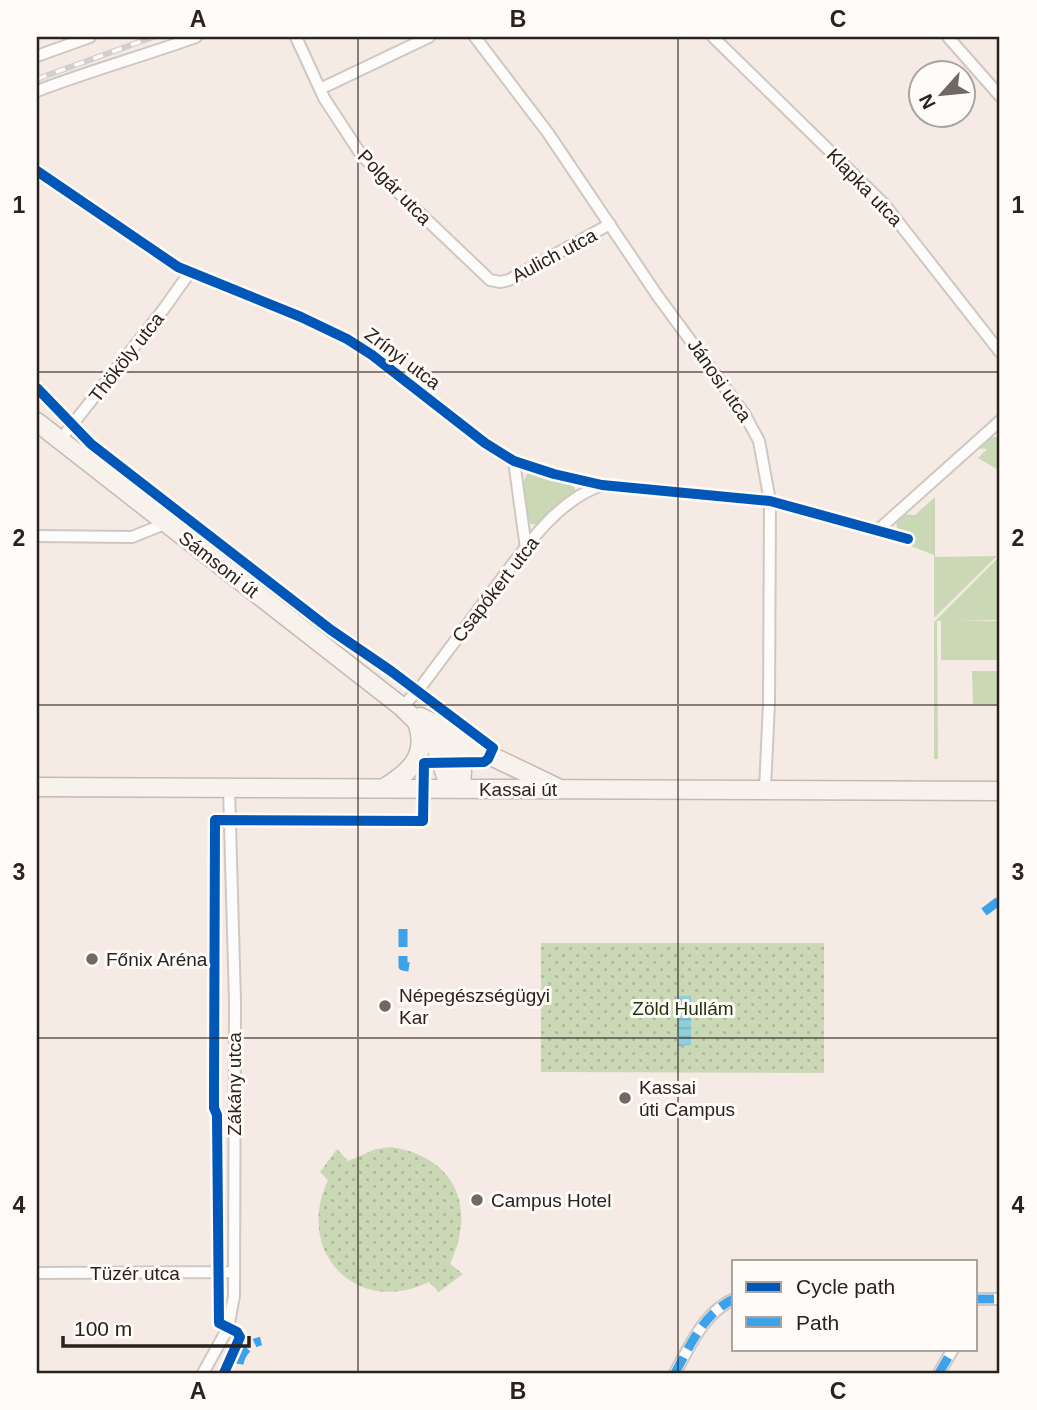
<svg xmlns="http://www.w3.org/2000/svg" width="1037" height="1410" font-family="Helvetica,sans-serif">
	<defs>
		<pattern id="park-dots" width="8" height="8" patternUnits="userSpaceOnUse" patternTransform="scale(1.75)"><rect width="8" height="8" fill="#cbd8b6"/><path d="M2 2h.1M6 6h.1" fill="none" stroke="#aeb99c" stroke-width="1.8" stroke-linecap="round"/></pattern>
		<pattern id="water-rules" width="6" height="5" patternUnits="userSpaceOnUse" patternTransform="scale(1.75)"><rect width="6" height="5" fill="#90ceda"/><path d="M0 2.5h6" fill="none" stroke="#7cb1bb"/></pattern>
	</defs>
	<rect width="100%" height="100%" fill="#f5ebe4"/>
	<path fill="#cbd8b6" d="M995,437L1000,438V471L978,458L987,449L975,448L987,438Z
		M529,471C543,475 575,477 576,493L540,525L531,524C521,512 519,484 529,471Z
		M935,497V557L997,556L934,618V555L911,546L913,538L899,533L896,524L902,514L915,515Z
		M1000,556V620L953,621H1000V660H941V621H937L938,759H934V622Z
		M972,671H1000V704H973Z"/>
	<path fill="url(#park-dots)" d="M541,943H824V1073L541,1072Z
		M391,1147C455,1157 477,1206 450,1264L463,1274L439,1292L429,1282C356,1317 294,1252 328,1180L320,1172L337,1149L348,1161L376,1149Z"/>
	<path fill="url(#water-rules)" d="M678,996H691V1045L678,1046Z"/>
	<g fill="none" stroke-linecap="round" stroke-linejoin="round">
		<defs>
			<path id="street" d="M296,37L324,98L360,153L382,177L490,280L500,282L509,280L610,224
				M475,37L548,133L657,295L745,415L759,441L770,501L769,703L765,789
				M713,37L884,204L1000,352
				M948,37L1000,96
				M37,56L90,37
				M320,89L429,37
				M37,91C89,71 143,56 196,37
				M37,171L178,267L301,317L347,339L372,355L485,443L514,461L554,474L602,485L770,501L908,539
				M60,440L163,310L190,272
				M514,461L526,548
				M877,531L1000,421
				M37,536L132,537L167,523
				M402,707L420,688C444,656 467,625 491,593C521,554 553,502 602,485
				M37,1273L233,1272
				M976,1299H1000
				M203,1373L228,1328L234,1296L235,1001L229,789
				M675,1373C690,1346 704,1312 734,1299
				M939,1373L953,1349"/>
			<path id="primary" d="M37,422L402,707L425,730L435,744L450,788
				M420,717L439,726L468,745L556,787
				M445,737C461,752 465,766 460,788
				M37,787L1000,791
				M384,788C409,773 428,756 418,725"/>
		</defs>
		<use href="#street" stroke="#cfc7c1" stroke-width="14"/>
		<use href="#primary" stroke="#c5bab1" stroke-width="21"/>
		<use href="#street" stroke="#fefcfb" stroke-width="10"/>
		<use href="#primary" stroke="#f8f2ed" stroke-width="18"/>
		<defs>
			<path id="rail" d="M37,79L153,37"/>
		</defs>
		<use href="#rail" stroke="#d1cecc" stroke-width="6"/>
		<use href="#rail" stroke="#fffbf8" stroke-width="3.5" stroke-dasharray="10" stroke-linecap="butt"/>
		<path stroke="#3ea2ea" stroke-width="9" stroke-dasharray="18 9" stroke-linecap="butt" d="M984,912L1000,900
			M403,929V966L409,967
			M976,1299H1000
			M239,1364C241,1352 249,1344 261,1341
			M675,1373C690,1346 704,1312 734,1299
			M939,1373L953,1349"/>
		<defs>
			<path id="cycleway" d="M37,171L178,267L301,317L347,339L372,355L485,443L514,461L554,474L602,485L770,501L908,539
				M37,388L91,444L331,630L391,671L493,748L488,759L484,762L424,763L423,821L215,820L214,1092V1108L217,1115L219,1323L237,1332L240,1337L224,1373"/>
		</defs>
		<use href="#cycleway" stroke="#fffbf8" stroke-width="15"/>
		<use href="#cycleway" stroke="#0057b8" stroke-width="10"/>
	</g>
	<path fill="none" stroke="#29221d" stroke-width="2" stroke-opacity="0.55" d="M358,37V1373M678,37V1373M37,372H1000M37,705H1000M37,1038H1000"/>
	<g fill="#706863" stroke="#fffbf8" stroke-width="2.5">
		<circle cx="92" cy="959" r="7"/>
		<circle cx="385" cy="1006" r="7"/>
		<circle cx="625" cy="1098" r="7"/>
		<circle cx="477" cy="1200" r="7"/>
	</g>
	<g text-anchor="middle" stroke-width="6" stroke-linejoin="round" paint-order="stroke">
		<g font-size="19" fill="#29221d" stroke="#fffbf8">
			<text transform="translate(395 187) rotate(46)" y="7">Polgár utca</text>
			<text transform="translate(865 187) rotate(46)" y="7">Klapka utca</text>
			<text transform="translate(554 255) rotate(-28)" y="7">Aulich utca</text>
			<text transform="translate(126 357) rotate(-52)" y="7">Thököly utca</text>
			<text transform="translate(403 358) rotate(37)" y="7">Zrínyi utca</text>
			<text transform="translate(720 380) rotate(55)" y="7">Jánosi utca</text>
			<text transform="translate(219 564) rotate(38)" y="7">Sámsoni út</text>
			<text transform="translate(495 589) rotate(-52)" y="7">Csapókert utca</text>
			<text x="518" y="796">Kassai út</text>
			<text transform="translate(234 1084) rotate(-90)" y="7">Zákány utca</text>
			<text x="135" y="1280">Tüzér utca</text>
		</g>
		<g font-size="19" fill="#29221d" stroke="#fffbf8" text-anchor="start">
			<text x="106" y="966">Főnix Aréna</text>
			<text x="399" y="1002">Népegészségügyi<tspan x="399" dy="22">Kar</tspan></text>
			<text x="639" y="1094">Kassai<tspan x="639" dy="22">úti Campus</tspan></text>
			<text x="491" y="1207">Campus Hotel</text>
		</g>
		<g font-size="19" fill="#1f3407" stroke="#fffbf8">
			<text x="683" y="1015">Zöld Hullám</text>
		</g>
	</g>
	<rect width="1037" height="1410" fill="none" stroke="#fffbf8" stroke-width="77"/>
	<rect x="732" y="1260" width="245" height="91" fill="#fffbf8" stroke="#a9a4a0" stroke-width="2"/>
	<rect x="746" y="1282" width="35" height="10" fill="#0057b8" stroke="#a9a4a0" stroke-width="2"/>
	<text x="796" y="1294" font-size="21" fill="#29221d">Cycle path</text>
	<rect x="746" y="1317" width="35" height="10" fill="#3ea2ea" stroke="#a9a4a0" stroke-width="2"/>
	<text x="796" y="1330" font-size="21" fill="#29221d">Path</text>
	<g transform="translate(942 94) rotate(243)"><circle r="33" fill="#fffbf8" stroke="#a9a4a0" stroke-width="2"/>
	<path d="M0-5L12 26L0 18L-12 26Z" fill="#706863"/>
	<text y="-10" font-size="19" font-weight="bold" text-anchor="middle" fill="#29221d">N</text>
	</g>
	<path d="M63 1336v10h186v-10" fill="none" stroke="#29221d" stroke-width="3.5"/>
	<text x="74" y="1336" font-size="21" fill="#29221d" stroke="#fffbf8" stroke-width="5" paint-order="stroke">100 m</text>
	<rect x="38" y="38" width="960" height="1334" fill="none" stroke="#29221d" stroke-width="2.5"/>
	<g font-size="23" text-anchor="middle" font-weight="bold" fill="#29221d">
		<text x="198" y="27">A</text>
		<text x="518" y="27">B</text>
		<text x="838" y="27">C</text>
		<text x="19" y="213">1</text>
		<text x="1018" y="213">1</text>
		<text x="19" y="546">2</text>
		<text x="1018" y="546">2</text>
		<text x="19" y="880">3</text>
		<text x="1018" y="880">3</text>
		<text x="19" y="1213">4</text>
		<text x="1018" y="1213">4</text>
		<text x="198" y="1399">A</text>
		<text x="518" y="1399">B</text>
		<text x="838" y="1399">C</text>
	</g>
</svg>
